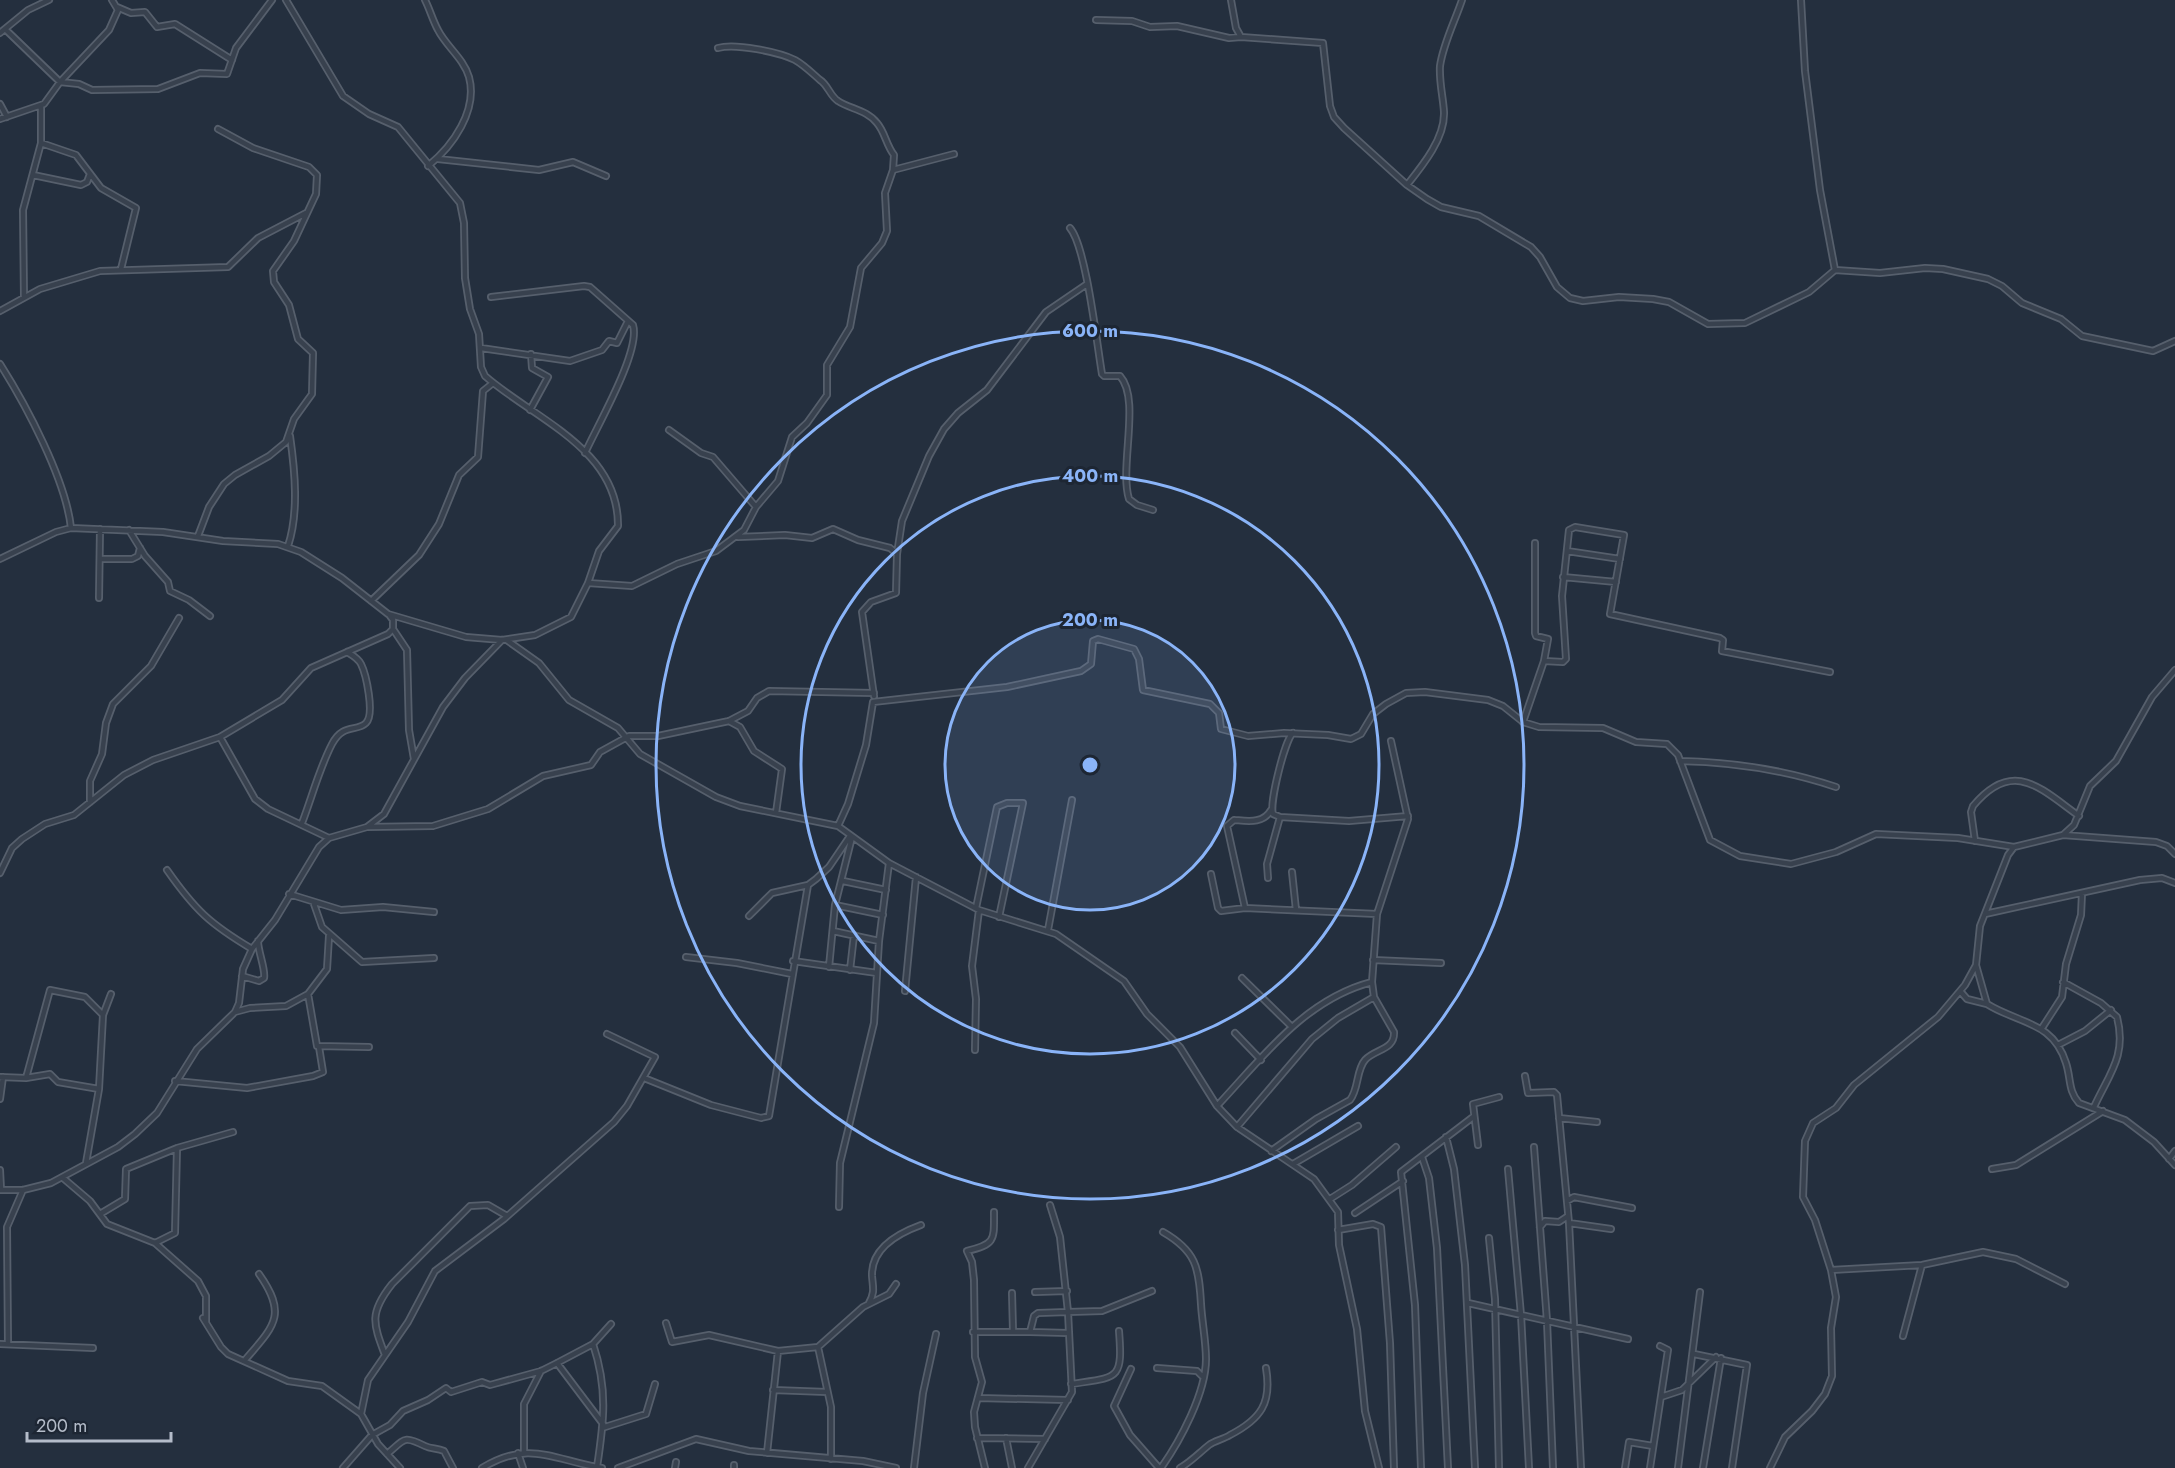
<svg xmlns="http://www.w3.org/2000/svg" width="2175" height="1468" font-family="Jost,sans-serif">
	<rect width="100%" height="100%" fill="#242f3e"/>
	<g fill="none" stroke-linecap="round" stroke-linejoin="round">
		<defs>
			<path id="street" d="M425,0C430,10 433,21 438,30C446,46 464,59 469,77C478,110 453,146 428,166
				M1231,0L1236,28L1241,37L1323,43L1330,106L1334,117L1344,128L1407,185L1427,199L1441,207L1479,216L1531,247L1540,257L1557,287L1570,298L1583,301L1619,297L1653,299L1669,302L1708,324L1745,323L1809,292L1835,270
				M1801,0L1805,71L1820,190L1835,270L1880,273L1925,268L1943,269L1988,279L2002,286L2022,303L2061,319L2082,336L2153,351L2175,341
				M117,7L131,13L145,12L157,27L175,24L232,60
				M1096,20L1132,21L1150,27L1177,26L1229,38L1241,37
				M5,29L60,82L79,84L92,90L158,89L200,73L227,74L236,48L272,0
				M0,33L28,10L49,0
				M718,48C735,43 779,52 795,60C804,65 812,73 820,80C828,85 830,96 838,101C850,109 867,110 877,123C885,132 886,145 894,155L893,170
				M0,104L7,117
				M0,119L44,104L60,82L109,30L118,10L112,0
				M41,143L76,155L101,188L136,208L121,269
				M438,159L539,170L573,162L606,176
				M33,175L81,185L87,182L90,174
				M1407,185C1423,165 1445,138 1444,112C1443,96 1439,82 1440,66C1443,44 1455,21 1462,0
				M1070,228C1086,246 1097,345 1102,374L1104,376H1120C1141,399 1119,467 1129,499L1137,505L1153,510
				M24,297L23,210L41,143V106
				M491,297L584,286L590,287L633,325C641,351 597,426 585,453
				M0,311L40,289L100,271L228,267L258,238L306,213
				M481,348L570,361L602,350L609,341L617,343L628,321
				M0,364C26,405 66,480 71,528
				M530,410L548,377L532,368L531,354
				M669,430L701,453L713,457L756,507
				M129,530L145,556L168,582L170,591L189,600L210,616
				M198,536L209,507L224,484L235,475L269,456L286,442L294,419L312,394L313,353L298,339L289,305L274,282L273,271L294,241L316,194L317,175L309,167L253,148L218,129
				M738,537L785,535L812,538L833,529L858,540L890,548L897,554L896,593L871,602L862,612L874,696
				M288,546C299,513 295,471 290,436
				M1567,551L1620,559
				M897,554L902,521L929,456L944,429L958,413L987,390L1046,312L1087,284
				M0,559L56,532L71,528L163,532L223,541L278,544L301,552L342,578L388,614L466,637L502,640L535,635L571,617L588,583L599,551L618,526C619,449 534,419 485,376L481,367L479,334L470,309L465,278L464,223L460,203L398,127L369,114L343,96L286,0
				M100,559H132L138,556L140,548
				M1563,577L1616,582
				M588,583L632,586L677,564L716,551L744,530L756,507L778,481L792,437L807,423L827,395V365L850,327L861,268L882,243L887,231L885,193L893,170L954,154
				M99,598L100,529
				M371,601L419,555L439,524L459,475L478,457L483,391L493,383
				M393,629L407,650L409,730L414,759
				M508,641L539,663L569,700L618,728L640,754L716,797L740,806L838,826L889,863L979,910L1056,934L1124,981L1147,1014L1180,1047L1217,1106L1237,1127L1314,1179L1338,1212L1339,1245L1357,1329L1365,1411L1379,1468
				M1544,661L1563,662L1566,659L1562,596L1569,530L1575,527L1624,535L1610,614L1720,638L1723,640L1722,651L1830,672
				M729,721L740,727L754,751L782,769L776,813
				M1523,722L1544,661L1548,639L1536,636L1535,633V543
				M1293,733C1285,739 1269,804 1273,814L1280,817L1349,821L1408,816
				M220,737L255,799L268,809L329,838
				M1680,761C1734,762 1785,770 1836,787
				M90,802V781L102,754L106,723L113,704L151,666L179,618
				M302,823C312,797 319,769 332,744C343,723 357,732 366,723C375,714 366,674 361,664C358,658 352,655 347,652
				M838,826L848,804L866,745L873,702L1007,687L1081,671L1091,664L1093,641L1098,639L1134,649L1139,659L1143,690L1210,704L1219,713L1221,729L1248,736L1284,733L1328,735L1351,739L1361,734L1373,714L1386,704L1406,693L1425,692L1488,700L1503,706L1523,722L1539,727L1603,728L1636,742L1667,744L1678,755L1710,840L1740,856L1791,864L1836,852L1876,834L1958,838L2014,847
				M367,827L433,826L488,809L543,776L591,765L600,752L629,736H658L729,721L748,711L757,698L769,691L874,693
				M2063,835L2156,842L2167,846L2175,854
				M1975,841L1971,812L1973,806C2013,758 2040,788 2079,816
				M167,870C195,910 210,924 252,949
				M1292,872L1296,910
				M0,873L12,848L22,839L45,824L74,815L124,775L153,760L220,737L282,700L311,668L388,634L393,629V620L390,616
				M1211,874L1218,908L1221,911L1245,908L1377,914
				M1268,878L1267,864L1280,817
				M843,881L886,890
				M289,894L341,910L383,907L434,912
				M314,904L322,927L362,962L434,958
				M835,905L883,915
				M976,908L997,807L1007,803H1023L999,917
				M1245,908L1227,826L1234,820C1248,821 1263,824 1271,810
				M1985,914L2140,880L2162,878L2175,883
				M749,916L772,893L808,885L816,879L829,867L850,836
				M1048,930L1072,800
				M833,931L879,941
				M686,957L737,963L792,974
				M1373,960L1441,963
				M793,961L877,973
				M1976,965L1987,1004C2019,1024 2053,1021 2066,1063C2071,1078 2068,1091 2079,1103L2125,1120L2154,1142L2175,1165
				M829,967L835,905L852,837
				M850,970L854,935
				M242,976L259,981L264,978C266,970 258,952 258,941
				M1242,978L1291,1026
				M2063,982L2101,1003L2117,1017C2127,1056 2109,1074 2094,1107
				M905,991L916,877
				M1960,991L1967,999L1987,1004
				M308,994L317,1046L369,1047
				M235,1012L250,1008L286,1006L308,994L327,969L329,936
				M2042,1028L2062,997L2066,964L2081,915L2082,893
				M1235,1033L1261,1060
				M2058,1045L2085,1031L2111,1010
				M975,1050L976,999L972,966L979,910
				M1525,1076L1528,1093L1554,1092L1557,1095L1569,1223L1581,1468
				M0,1077L26,1078L50,1074L58,1082L99,1089
				M26,1078L50,990L85,997L103,1015
				M644,1078L711,1105L761,1118L769,1116L808,885
				M175,1081L247,1088L313,1076L323,1072L319,1047
				M0,1099L3,1077
				M1217,1106C1262,1058 1305,999 1372,982
				M1559,1118L1597,1122
				M1237,1127L1312,1039L1338,1018L1374,997
				M1446,1137L1454,1169L1465,1265L1475,1468
				M1478,1145L1473,1104L1499,1097
				M1534,1147L1547,1321L1553,1468
				M1271,1151L1316,1119L1350,1100C1359,1089 1356,1070 1365,1060C1375,1049 1395,1050 1394,1032L1374,997L1372,982L1377,914L1408,819L1391,741
				M1422,1157L1429,1178L1437,1248L1448,1468
				M2169,1159L2175,1151
				M86,1163L99,1089L103,1015L111,994
				M1293,1164L1358,1126
				M1508,1169L1521,1315L1529,1468
				M1992,1169L2016,1165L2103,1111
				M0,1170L1,1190
				M63,1178L90,1201L107,1224L155,1243L198,1281L206,1296V1322
				M0,1190H23L51,1183L118,1147L135,1134L157,1113L197,1049L235,1012L239,1003L243,969L252,949L275,920L319,847L329,838L367,827L384,814L443,707L465,678L502,640
				M1330,1199L1352,1185L1396,1147
				M1567,1201L1574,1197L1632,1208
				M839,1207L840,1163L874,1023L879,941L889,863
				M1355,1213L1403,1181
				M100,1214L125,1199L126,1169L177,1148L233,1132
				M1569,1223L1611,1229
				M1540,1227L1545,1221L1559,1222L1568,1216
				M1338,1230L1373,1224L1381,1227L1390,1343L1394,1468
				M1489,1238L1495,1299L1499,1468
				M155,1243L175,1233L177,1148
				M1831,1270L1922,1265L1983,1252L2016,1259L2065,1284
				M1035,1292L1067,1291
				M1012,1293L1013,1331
				M869,1303C875,1292 873,1288 872,1276C871,1248 899,1233 921,1225
				M1468,1303L1628,1339
				M203,1318L221,1347L228,1354L288,1381L322,1386L361,1414
				M666,1323L672,1342L709,1335L778,1351L818,1347L863,1307L889,1294L896,1284
				M973,1332H1030L1034,1316L1038,1313L1068,1312L1060,1237L1050,1205
				M1030,1332L1068,1333
				M1903,1336L1922,1265
				M0,1344L93,1348
				M8,1344L7,1227L23,1190
				M593,1344C608,1389 604,1421 597,1467
				M818,1347L831,1407V1459
				M1694,1354L1747,1365L1732,1468
				M385,1355C373,1323 369,1313 392,1284L470,1206L488,1205L507,1216
				M245,1360C274,1326 288,1315 259,1274
				M557,1363L603,1424
				M1157,1368L1197,1371L1202,1376
				M1131,1369L1114,1406L1130,1435L1159,1468
				M1071,1384C1118,1377 1123,1381 1119,1331
				M773,1390L827,1392
				M1661,1397L1682,1390L1716,1357
				M978,1398L1068,1400
				M602,1428L646,1414L655,1384
				M977,1438L1045,1439
				M1006,1438L1012,1468
				M518,1453L523,1468
				M524,1453V1404L541,1371
				M767,1453L778,1351
				M387,1454C405,1439 403,1435 425,1446C431,1449 437,1448 444,1451L453,1468
				M343,1468L372,1435L390,1425L403,1411L428,1400L446,1388L451,1392L482,1382L490,1385L541,1371L557,1363L593,1344L611,1324
				M400,1468L378,1444L361,1414L368,1380L408,1322L435,1271L504,1219L614,1122L627,1106L655,1057L607,1034
				M482,1468C530,1439 553,1460 602,1468
				M618,1468L696,1439L749,1451L863,1461L896,1468
				M675,1468L676,1462
				M734,1468V1465
				M914,1468L923,1393L936,1334
				M985,1468L975,1427L974,1412L982,1382L975,1357L974,1280L972,1262L967,1251C996,1244 994,1240 994,1212
				M1028,1468L1072,1392L1068,1312L1102,1311L1152,1291
				M1161,1468C1180,1441 1206,1393 1206,1359C1206,1341 1202,1322 1201,1304C1199,1267 1196,1251 1163,1232
				M1180,1468C1192,1461 1199,1453 1209,1445C1214,1441 1224,1439 1230,1435C1261,1419 1272,1403 1266,1368
				M1421,1468L1415,1305L1401,1172L1473,1117
				M1625,1468L1629,1442L1653,1446
				M1650,1468L1668,1350L1660,1346
				M1678,1468L1700,1292
				M1703,1468L1721,1358
				M1770,1468L1785,1437L1812,1411L1825,1394L1832,1376L1831,1328L1836,1297L1831,1270L1815,1220L1803,1197L1805,1141L1813,1123L1836,1108L1854,1085L1938,1017L1965,985L1976,965L1980,926L2008,855L2014,847L2063,835L2074,825L2090,786L2116,761L2152,697L2175,670"/>
		</defs>
		<use href="#street" stroke="#565f6c" stroke-width="8"/>
		<use href="#street" stroke="#38414e" stroke-width="4.5"/>
	</g>
	<circle cx="1090" cy="765" r="145" fill="#8ab4f8" fill-opacity=".12"/>
	<g fill="none" stroke="#8ab4f8" stroke-width="3">
		<circle cx="1090" cy="765" r="145"/>
		<circle cx="1090" cy="765" r="289"/>
		<circle cx="1090" cy="765" r="434"/>
	</g>
	<circle cx="1090" cy="765" r="9" fill="#8ab4f8" stroke="#1d2633" stroke-width="3"/>
	<g font-size="18" text-anchor="middle" font-weight="bold" fill="#8ab4f8" stroke="#1d2633" stroke-width="6" stroke-linejoin="round" paint-order="stroke">
		<text x="1090" y="337">600 m</text>
		<text x="1090" y="482">400 m</text>
		<text x="1090" y="626">200 m</text>
	</g>
	<path d="M27 1432v9h144v-9" fill="none" stroke="#b4bcc9" stroke-width="3"/>
	<text x="36" y="1432" font-size="18" fill="#b4bcc9" stroke="#1d2633" stroke-width="4.5" paint-order="stroke">200 m</text>
</svg>
